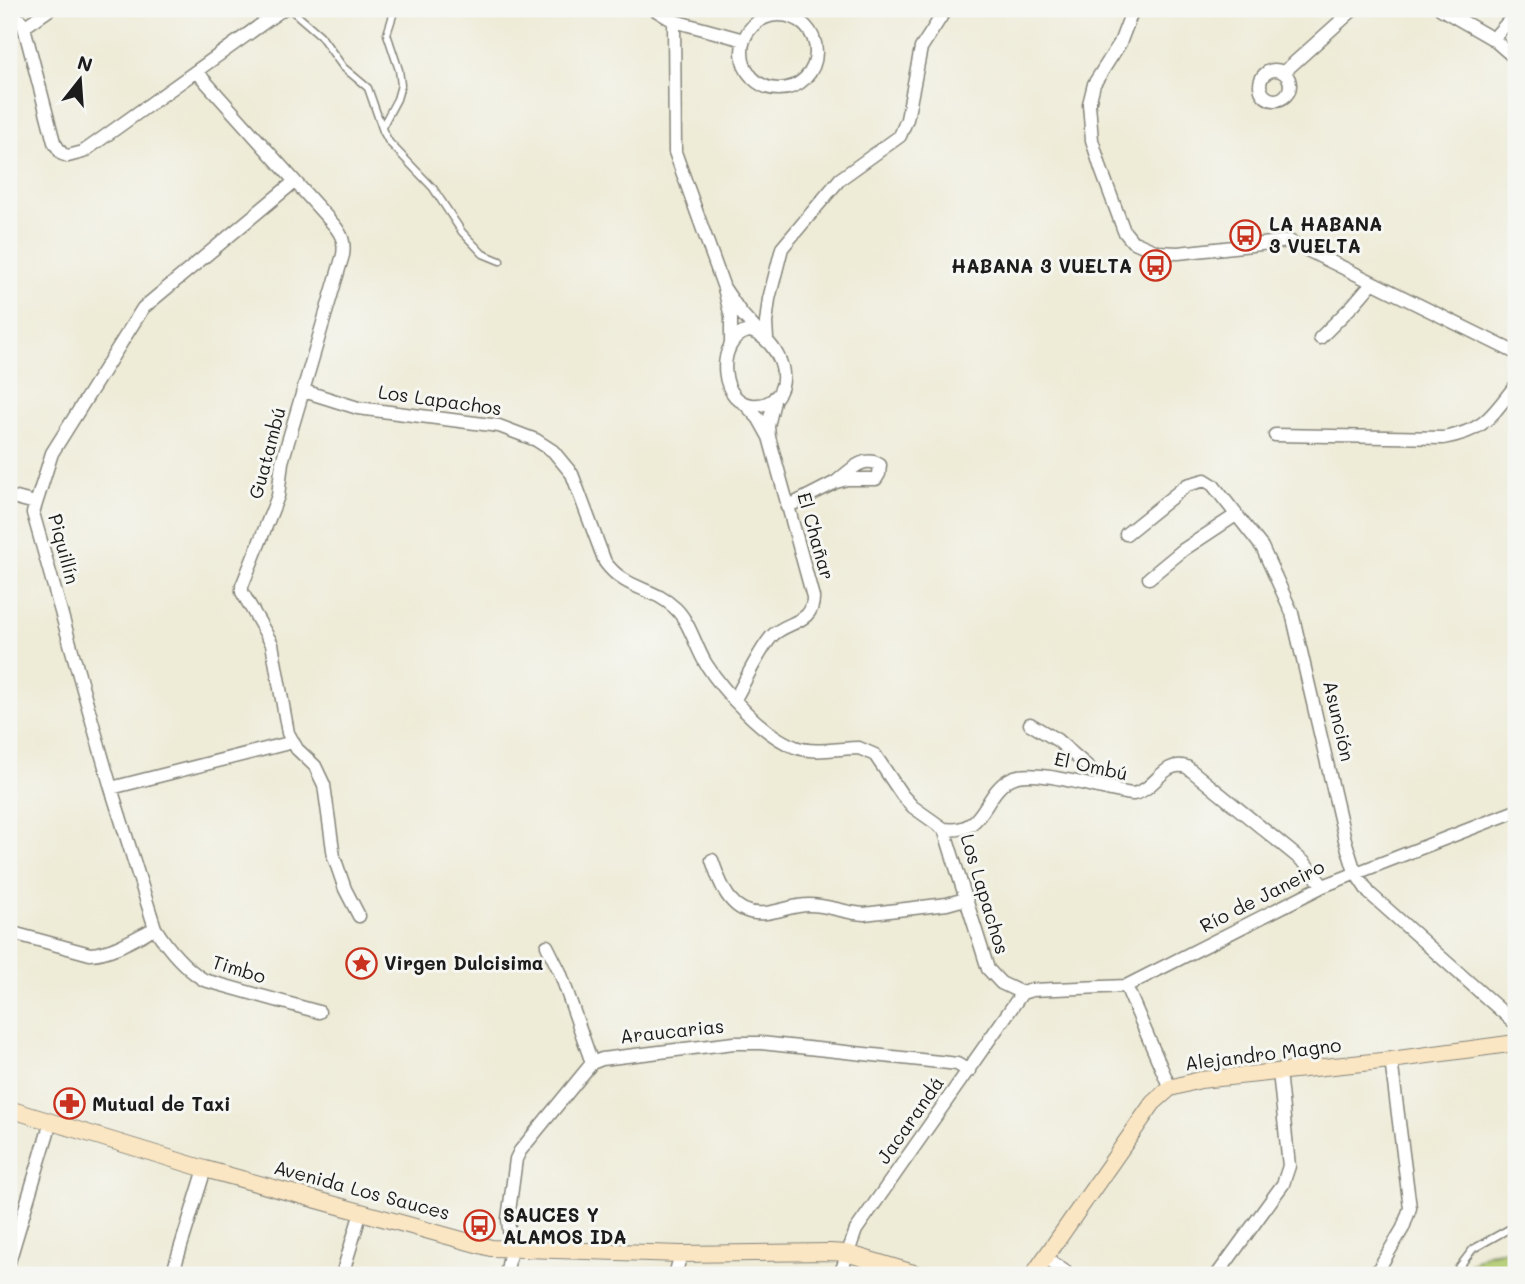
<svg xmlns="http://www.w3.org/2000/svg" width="1525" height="1284" font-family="Mali,sans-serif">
	<rect width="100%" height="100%" fill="#f6f6f2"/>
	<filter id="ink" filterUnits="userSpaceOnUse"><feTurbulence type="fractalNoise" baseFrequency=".0143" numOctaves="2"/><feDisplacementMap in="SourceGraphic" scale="14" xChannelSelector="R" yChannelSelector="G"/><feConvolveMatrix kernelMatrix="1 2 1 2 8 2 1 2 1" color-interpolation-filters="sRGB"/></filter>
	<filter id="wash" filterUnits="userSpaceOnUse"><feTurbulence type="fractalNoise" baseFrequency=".00686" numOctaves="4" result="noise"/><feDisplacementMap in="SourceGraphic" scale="28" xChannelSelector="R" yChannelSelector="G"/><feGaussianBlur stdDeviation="1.57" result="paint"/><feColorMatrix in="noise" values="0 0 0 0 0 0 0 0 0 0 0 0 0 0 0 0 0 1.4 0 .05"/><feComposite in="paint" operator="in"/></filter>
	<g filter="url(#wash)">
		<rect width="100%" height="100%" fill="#eeebd7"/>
		<path fill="#b2cc72" stroke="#677447" stroke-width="2" d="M1516,1249V1275H1478L1469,1264L1488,1253Z"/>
	</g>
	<g filter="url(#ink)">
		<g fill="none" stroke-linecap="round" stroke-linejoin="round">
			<defs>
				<path id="service" d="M290,9L320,35L343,67L368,88L383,131L389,142L433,188L462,232L483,254L500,261
					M382,127L397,99L401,85L399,70L387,34L395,9
					M1453,1275L1473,1249L1516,1225"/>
				<path id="minor" d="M654,9L674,21L744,40
					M1133,9L1120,43L1094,84L1089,104L1092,140L1101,169L1124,231L1132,241L1157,252L1178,253L1289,241L1516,353
					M1441,9L1493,39L1516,59
					M9,14L19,19L24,27L54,142L62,154L68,156L83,152L283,9
					M742 52a37 37 0 1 1 74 0a37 37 0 1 1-74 0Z
					M674,21L675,152L724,288
					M24,27L50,9
					M1493,39L1516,13
					M1260 85a15 15 0 1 1 30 0a15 15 0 1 1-30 0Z
					M196,71L334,225C342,235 345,242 343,255L282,462L278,496L242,586V592L272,644L288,733L297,749L315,766L324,785L334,857L345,889L359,916
					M1284,72L1354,9
					M749,331C773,336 794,374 777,396C772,401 765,405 758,405C718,409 714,338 749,331Z
					M1320,338L1354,304L1372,283
					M767,339L766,323L769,299L782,248L840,179L900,136L907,119L921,48L946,9
					M731,343V317L724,288L741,313L760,334
					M304,391L358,408L499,426L536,440L553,451L572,474L605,562C626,591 654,587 675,608C690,622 695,646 706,664C723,691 764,736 795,747C813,754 840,748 859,748L875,755L902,795L913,807L944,829L988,969L1001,983L1022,993
					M745,404L759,419L769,437L768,426L775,397
					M1275,435L1443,438C1486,430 1490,417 1516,385
					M9,496L35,503
					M787,507L836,482L847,479H876L879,474L880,465C863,454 849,472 836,482
					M1126,534L1187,485L1205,480L1213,485L1262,547L1292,613L1345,840L1355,872L1369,893L1516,1024
					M1149,578L1183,550L1236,515
					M735,699C746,680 758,652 772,636C786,621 814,624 813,597L769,437
					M1030,724L1057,740L1115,790
					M111,788L293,742
					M944,829C987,835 982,792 1012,778C1036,767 1104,791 1133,794C1156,790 1163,759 1187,767L1305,863L1323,886
					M712,860C721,886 731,917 766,913C781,911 794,905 809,905C829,905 845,913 864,914L947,904L965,899
					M155,928L111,788L33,513L52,453L143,308L294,182
					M9,932L90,954C113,953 135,938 155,928C167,947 185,968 204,980L319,1012
					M547,946L560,972L592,1063
					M1126,986L1170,1088
					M1022,993L1032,990L1126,986L1323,886L1516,811
					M1046,1258L1070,1275
					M9,1262L51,1122
					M172,1275L205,1169
					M342,1275L361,1212
					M506,1275L511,1250L508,1219L516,1159L520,1151L592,1063L602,1059L734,1043H761L949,1063L957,1064L969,1071
					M675,1275L681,1254
					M840,1275L856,1230L1022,993
					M1217,1275L1283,1184L1289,1166L1279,1072
					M1375,1275L1403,1228L1410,1208L1391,1060"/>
				<path id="secondary" d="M9,1109L205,1169L491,1248L681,1254L830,1252L846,1253L920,1275
					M1033,1275L1153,1103L1170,1088L1200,1080L1391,1060L1516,1043"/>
			</defs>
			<use href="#service" stroke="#85847a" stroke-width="9"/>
			<use href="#minor" stroke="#85847a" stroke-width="15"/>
			<use href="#secondary" stroke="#85847a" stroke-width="18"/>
			<use href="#service" stroke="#fff" stroke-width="6"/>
			<use href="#minor" stroke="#fff" stroke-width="12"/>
			<use href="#secondary" stroke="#fbe6c3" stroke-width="16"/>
		</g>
	</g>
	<defs>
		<symbol id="bus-ring" viewBox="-11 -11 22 22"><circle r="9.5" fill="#f6f6f2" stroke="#c8321e" stroke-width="1.5"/><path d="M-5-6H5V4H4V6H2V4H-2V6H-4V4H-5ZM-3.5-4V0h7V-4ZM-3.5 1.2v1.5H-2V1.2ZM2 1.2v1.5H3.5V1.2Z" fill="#c8321e"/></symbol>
		<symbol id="sight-ring" viewBox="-11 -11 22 22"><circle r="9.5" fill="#f6f6f2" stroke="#c8321e" stroke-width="1.5"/><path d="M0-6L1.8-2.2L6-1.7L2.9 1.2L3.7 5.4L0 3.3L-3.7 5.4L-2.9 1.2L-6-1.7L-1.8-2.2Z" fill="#c8321e"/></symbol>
		<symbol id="pharmacy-ring" viewBox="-11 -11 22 22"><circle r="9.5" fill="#f6f6f2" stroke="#c8321e" stroke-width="1.5"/><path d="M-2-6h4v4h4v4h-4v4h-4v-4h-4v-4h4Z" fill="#c8321e"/></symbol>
	</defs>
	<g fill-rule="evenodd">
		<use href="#bus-ring" x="1228" y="218" width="35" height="35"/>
		<use href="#bus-ring" x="1138" y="248" width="35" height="35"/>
		<use href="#sight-ring" x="344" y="946" width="35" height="35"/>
		<use href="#pharmacy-ring" x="52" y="1086" width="35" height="35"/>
		<use href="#bus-ring" x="462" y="1208" width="35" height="35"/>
	</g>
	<g text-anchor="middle" stroke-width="6" stroke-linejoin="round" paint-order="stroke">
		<g font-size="19" font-weight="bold" fill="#1c1c1c" stroke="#f6f6f2" text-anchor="start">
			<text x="1269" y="231">LA HABANA<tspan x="1269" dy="22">3 VUELTA</tspan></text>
			<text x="1132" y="273" text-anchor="end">HABANA 3 VUELTA</text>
			<text x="384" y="970">Virgen Dulcisima</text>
			<text x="92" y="1111">Mutual de Taxi</text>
			<text x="503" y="1222">SAUCES Y<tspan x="503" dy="22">ALAMOS IDA</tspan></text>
		</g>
		<g font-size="19" fill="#1c1c1c" stroke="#f6f6f2">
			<text transform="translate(440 400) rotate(8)" y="7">Los Lapachos</text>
			<text transform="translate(267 453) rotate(-75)" y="7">Guatambú</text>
			<text transform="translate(816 536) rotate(74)" y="7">El Chañar</text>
			<text transform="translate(64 549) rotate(75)" y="7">Piquillín</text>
			<text transform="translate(1339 721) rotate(77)" y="7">Asunción</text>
			<text transform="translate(1091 766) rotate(12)" y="7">El Ombú</text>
			<text transform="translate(985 894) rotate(73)" y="7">Los Lapachos</text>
			<text transform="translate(1262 896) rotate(-27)" y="7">Río de Janeiro</text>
			<text transform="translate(239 969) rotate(17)" y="7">Timbo</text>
			<text transform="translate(672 1031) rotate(-6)" y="7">Araucarias</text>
			<text transform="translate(1263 1054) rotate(-7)" y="7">Alejandro Magno</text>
			<text transform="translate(910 1120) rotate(-55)" y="7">Jacarandá</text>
			<text transform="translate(362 1190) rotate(15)" y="7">Avenida Los Sauces</text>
		</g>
	</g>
	<rect width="1525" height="1284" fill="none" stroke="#f6f6f2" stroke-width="35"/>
	<g transform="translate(80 80) rotate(17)" stroke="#f6f6f2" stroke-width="5" paint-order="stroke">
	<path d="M0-5L12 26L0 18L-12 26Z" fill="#1c1c1c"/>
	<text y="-10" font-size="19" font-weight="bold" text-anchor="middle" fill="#1c1c1c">N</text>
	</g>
</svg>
